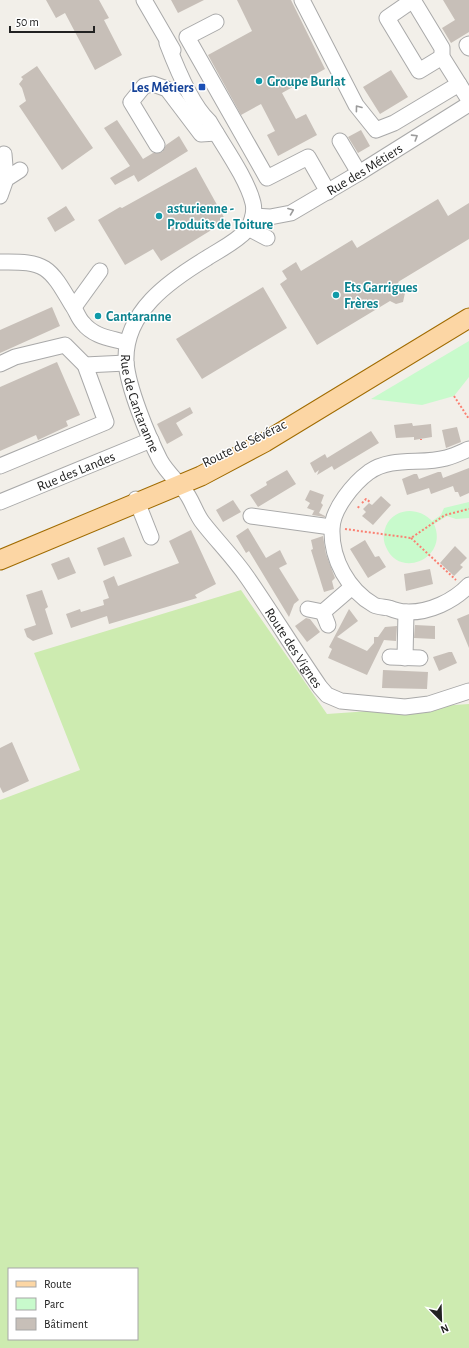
<svg xmlns="http://www.w3.org/2000/svg" width="469" height="1348" font-family="'Alegreya Sans',sans-serif">
	<rect width="100%" height="100%" fill="#f2efe9"/>
	<path fill="#cdebb0" fill-rule="evenodd" d="M241,590L327,714L469,704V1348H0V800L80,770L34,653ZM9,1269H137V1339H9Z"/>
	<path fill="#c8facc" d="M469,341V377L454,396L422,405L371,399Z
		M469,502V518L456,519L447,516L434,524C449,558 400,580 386,547C383,541 383,533 386,526C395,507 419,507 432,521L441,515L444,508Z"/>
	<path fill="#c7bfb8" d="M46,0H99L109,18L104,20L122,55L95,70L65,13L56,18Z
		M171,0H204L178,13Z
		M237,0H291L325,69L282,93L296,119L306,114L317,135L278,156L267,135L275,131L261,104L241,115L208,55L252,31Z
		M443,0H469V32L451,43L442,28L455,20Z
		M37,66L93,148L62,170L19,106L26,101L22,88L19,84L23,79L21,77Z
		M391,70L408,97L380,114L363,87Z
		M117,120L143,159L153,153L162,152L166,145L179,136L188,151L138,182L134,175L115,185L110,178L130,166L104,128Z
		M361,130L370,146L358,153L348,137Z
		M196,167L226,221L161,261L153,249L125,265L98,220L120,207L122,208Z
		M438,199L448,216L469,203V239L398,282L405,293L403,302L396,304L390,301L317,345L280,284L287,279L282,271L296,262L301,271L352,240L357,248Z
		M66,206L75,220L55,232L47,218Z
		M263,287L287,328L202,379L176,339Z
		M52,307L60,326L0,353V330Z
		M57,362L80,415L66,421L68,426L38,440L36,435L0,451V387Z
		M190,407L193,413L176,423L183,435L167,444L157,424Z
		M412,423L413,426L431,424L432,437L414,440V437L396,438L394,425Z
		M457,427L461,442L446,448L442,430Z
		M371,431L379,443L334,470L332,466L317,475L319,470L315,473L310,463L325,454L327,458Z
		M469,468V493L460,497L458,492H455L453,486L431,494L429,488L407,495L402,479L414,474H417L419,479L438,472H441L443,478Z
		M287,470L296,484L258,507L250,495L267,485L266,482Z
		M310,490L324,495L321,503L323,505L319,513L325,516V517L312,515L314,511H315L307,508L310,503L305,500Z
		M381,496L391,505L373,525L362,516L366,512L363,509L369,503L372,505Z
		M233,500L241,512L223,522L216,510Z
		M248,528L266,558L280,550L287,564L279,568L299,600L294,604L289,617L249,551L246,553L236,536Z
		M191,530L216,584L195,595L197,598L109,624L107,616L71,628L66,614L80,609L81,612L104,605L103,600L109,598L103,581L114,576L118,586L179,563L169,541Z
		M323,536L326,554L335,578L332,581L334,589L324,592L311,550L313,549L311,540Z
		M124,537L132,556L104,566L97,548Z
		M365,540L375,557L379,556L386,567L368,578L350,549Z
		M455,546L467,558L460,565L463,567L454,576L440,563Z
		M69,557L76,573L58,580L51,564Z
		M430,569L433,584L406,591L404,574Z
		M42,590L48,607L45,609L53,634L33,641L27,637L24,629L36,625L26,595Z
		M349,609L358,621L337,637L367,651L374,643V637H378L385,627L397,626L396,641L384,640L367,675L328,658L332,649L329,647Z
		M469,614V648L457,619Z
		M306,618L310,619L320,632L307,642L295,626Z
		M415,625L435,626V639L414,638Z
		M449,652H452L457,663L439,671L433,657Z
		M383,670L428,672L427,689L382,688Z
		M12,742L29,781L3,793L0,787V748Z"/>
	<g fill="none" stroke-linecap="round" stroke-linejoin="round">
		<defs>
			<g id="minor">
				<path d="M144,0L173,50"/>
				<path d="M302,0L356,105L376,130L394,123L459,84"/>
				<path d="M413,0L387,18L419,71L442,57"/>
				<path d="M413,0L442,48V57L469,100"/>
				<path d="M216,22L187,37L267,178L308,157L328,192"/>
				<path id="s1" d="M167,43C175,64 192,106 209,121C222,144 247,178 253,203C255,211 252,223 247,230C236,242 221,249 207,258C169,281 124,312 126,362C128,388 148,436 160,460C166,471 176,480 184,490C192,499 195,513 203,523C217,541 234,558 247,577C272,613 295,651 320,687L327,695L341,701L405,707L429,704L469,691"/>
				<path d="M469,44L467,45L469,48"/>
				<path d="M340,141L359,173"/>
				<path d="M157,145L131,102L144,86L153,84L167,89L201,134L216,133"/>
				<path d="M0,177L6,179L4,154"/>
				<path d="M0,196L6,179L20,170"/>
				<path id="s2" d="M253,216L270,217L291,213L359,173L469,104"/>
				<path d="M248,228L267,238"/>
				<path d="M0,262C46,261 49,266 72,305C76,310 78,318 83,323C94,337 111,338 127,343"/>
				<path d="M74,307L100,271"/>
				<path d="M0,364L15,357L65,345L85,365L106,422L0,466"/>
				<path d="M85,365L126,363"/>
				<path d="M469,449C462,452 454,456 446,458C421,465 392,456 369,472C354,483 332,509 332,529C331,559 348,590 374,605C378,607 384,607 389,608C394,610 401,612 406,612C429,613 454,601 469,585"/>
				<path d="M136,499L151,537"/>
				<path id="s3" d="M0,502L151,440"/>
				<path d="M251,516L331,527"/>
				<path d="M308,609L323,612"/>
				<path d="M328,625L323,612L352,587"/>
				<path d="M390,657L420,658"/>
				<path d="M405,658L406,612"/>
			</g>
			<path id="major" d="M0,560L201,476L265,442L469,318"/>
		</defs>
		<use href="#minor" stroke="#a9a9a9" stroke-width="17"/>
		<use href="#major" stroke="#a06b00" stroke-width="21"/>
		<path stroke="#fa8072" stroke-width="2" stroke-dasharray="2 2" stroke-linecap="butt" d="M454,396L469,419
			M421,439V440
			M362,503L366,499L370,502
			M358,508L359,506
			M345,529L411,538L445,515L469,509
			M411,538L456,580"/>
		<use href="#minor" stroke="#fff" stroke-width="15"/>
		<use href="#major" stroke="#fcd6a4" stroke-width="19"/>
	</g>
	<defs><path id="oneway-chevron" d="M-2-3.5L2.5 0L-2 3.5" fill="none" stroke-width="1.6" stroke-linecap="round" stroke-linejoin="round"/></defs>
	<g stroke="#9c9c9c">
		<use href="#oneway-chevron" transform="translate(358 108) rotate(-127)"/>
		<use href="#oneway-chevron" transform="translate(415 137) rotate(-32)"/>
		<use href="#oneway-chevron" transform="translate(291 211) rotate(-21)"/>
	</g>
	<g fill="#0f9aa8" stroke="#fff" stroke-width="1.5">
		<circle cx="259" cy="81" r="4"/>
		<circle cx="159" cy="216" r="4"/>
		<circle cx="336" cy="295" r="4"/>
		<circle cx="98" cy="316" r="4"/>
	</g>
	<rect fill="#1a4fb4" stroke="#fff" stroke-width="1.5" x="198" y="83" width="8" height="8" rx="2"/>
	<g text-anchor="middle" stroke-width="3" stroke-linejoin="round" paint-order="stroke">
		<g font-size="14" font-weight="bold" fill="#0d838f" stroke="#fff" text-anchor="start">
			<text x="267" y="86">Groupe Burlat</text>
			<text x="167" y="213">asturienne -<tspan x="167" dy="16">Produits de Toiture</tspan></text>
			<text x="344" y="292">Ets Garrigues<tspan x="344" dy="16">Frères</tspan></text>
			<text x="106" y="321">Cantaranne</text>
		</g>
		<g font-size="14" font-weight="bold" fill="#164399" stroke="#fff" text-anchor="end">
			<text x="194" y="92">Les Métiers</text>
		</g>
		<g font-size="14" fill="#222" stroke="#fff">
			<text dy="5" stroke="none"><textPath href="#s2" startOffset="124">Rue des Métiers</textPath></text>
			<text dy="5" stroke="none"><textPath href="#s1" startOffset="442">Rue de Cantaranne</textPath></text>
			<text transform="translate(244 443) rotate(-26)" y="5">Route de Sévérac</text>
			<text dy="5" stroke="none"><textPath href="#s3" startOffset="82">Rue des Landes</textPath></text>
			<text dy="5" stroke="none"><textPath href="#s1" startOffset="734">Route des Vignes</textPath></text>
		</g>
	</g>
	<rect x="8" y="1268" width="130" height="72" fill="#ffffff" stroke="#a7a7a7"/>
	<rect x="16" y="1281" width="20" height="6" fill="#fcd6a4" stroke="#a7a7a7"/>
	<text x="44" y="1288" font-size="12" fill="#222222">Route</text>
	<rect x="16" y="1298" width="20" height="12" fill="#c8facc" stroke="#a7a7a7"/>
	<text x="44" y="1308" font-size="12" fill="#222222">Parc</text>
	<rect x="16" y="1318" width="20" height="12" fill="#c7bfb8" stroke="#a7a7a7"/>
	<text x="44" y="1328" font-size="12" fill="#222222">Bâtiment</text>
	<g transform="translate(441 1320) rotate(157)" stroke="#ffffff" stroke-width="3" paint-order="stroke">
	<path d="M0-3L7 15L0 10L-7 15Z" fill="#222222"/>
	<text y="-6" font-size="11" font-weight="bold" text-anchor="middle" fill="#222222">N</text>
	</g>
	<path d="M10 26v6h84v-6" fill="none" stroke="#222222" stroke-width="2"/>
	<text x="16" y="26" font-size="12" fill="#222222" stroke="#ffffff" stroke-width="3" paint-order="stroke">50 m</text>
</svg>
